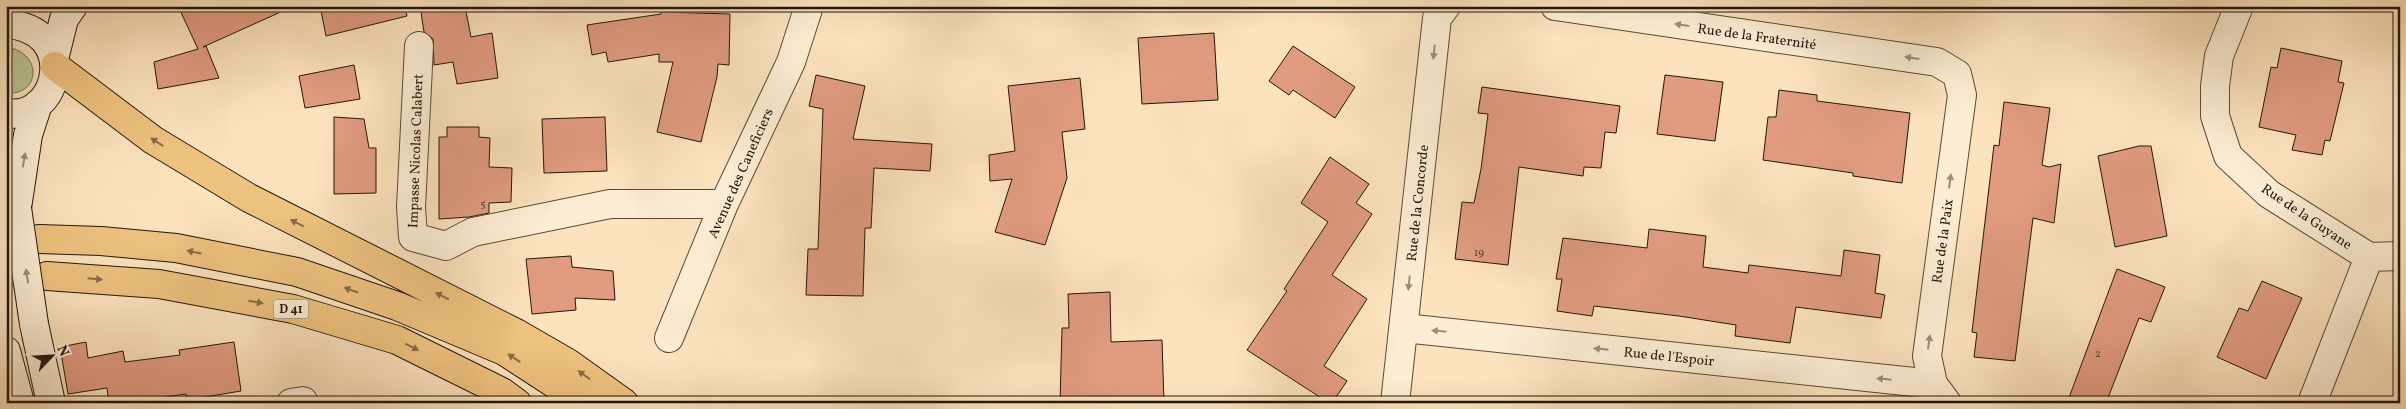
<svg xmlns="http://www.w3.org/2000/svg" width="2406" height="409" font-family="Vollkorn,serif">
	<rect width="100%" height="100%" fill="#fce3be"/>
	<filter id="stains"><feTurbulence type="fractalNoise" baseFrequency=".004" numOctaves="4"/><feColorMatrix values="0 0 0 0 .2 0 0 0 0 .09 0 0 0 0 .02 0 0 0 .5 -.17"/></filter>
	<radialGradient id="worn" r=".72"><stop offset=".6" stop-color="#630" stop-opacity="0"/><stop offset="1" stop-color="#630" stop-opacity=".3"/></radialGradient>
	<path fill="#bbc494" stroke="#6e6e50" d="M11,48C43,56 39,96 6,93V49Z"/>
	<path fill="#e19b81" stroke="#21170d" d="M178,6H294L203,47L206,46L219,78L158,89L154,62L198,49Z
		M320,6H405L407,16L326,36Z
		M420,6H465L471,37L492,33L498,78L457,84L453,62L434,65L433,39L424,32Z
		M661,12L730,14L729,65L718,64L717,77L701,142L657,132L673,62H659V54L608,62L606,52L592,55L587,25L661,14Z
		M1214,33L1218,100L1142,104L1138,38Z
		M1293,46L1355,87L1335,118L1293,90L1289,95L1269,81Z
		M2281,48L2342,61L2338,82L2344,83L2330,141L2325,140L2322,155L2292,150L2296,135L2259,127L2271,67L2277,68Z
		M354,65L360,99L305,108L299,76Z
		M816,75L865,86L853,139L932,144L930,171L874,168L871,228H865L863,296L806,295L808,249H818L823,109L809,106Z
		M1665,75L1723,82L1715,141L1657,134Z
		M1080,78L1085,129L1062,132L1067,178L1045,245L995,232L1012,179L990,181L989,155L1015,151L1008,86Z
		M1482,87L1620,106L1616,133L1605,132L1601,168L1584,167L1583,176L1519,167L1508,265L1455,259L1462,202L1474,203L1481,169L1488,114L1478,113Z
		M1779,90L1817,95V101L1910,113L1902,183L1853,176V173L1763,160L1768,117H1776Z
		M2004,102L2050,108L2042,165L2049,167L2061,164L2054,223L2033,218L2015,361L1974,357L1977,333L1972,332L1994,145L1999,146Z
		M334,117L364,119L369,148H376V193L334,194Z
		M605,117L607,171L544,173L542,119Z
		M447,127H479V137L490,138L489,167L512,168L511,202L489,203V213L469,217L439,219V137H447Z
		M2139,146H2151L2167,236L2115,247L2098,156Z
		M1330,157L1369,184L1356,203L1372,214L1332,275L1367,299L1324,366L1347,381L1332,403H1329L1247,350L1287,291L1284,289L1328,222L1301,203Z
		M1649,229L1706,236L1703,267L1748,273L1749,265L1841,276L1844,250L1880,255L1875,293L1885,295L1881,318L1796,307L1790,343L1735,336L1736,325L1679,316L1594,306L1592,316L1557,311L1562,279H1556L1563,238L1647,248Z
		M571,256L572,267L613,271L615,300L575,298L576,310L532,314L526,259Z
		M2117,269L2165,287L2151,322L2139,318L2106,403H2067Z
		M2262,281L2302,298L2266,379L2217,357L2239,308L2248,311Z
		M1110,292L1111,342L1162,340L1164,403H1060L1062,328H1069L1068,294Z
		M86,342L88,358L123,351L125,362L180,355L179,350L234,342L241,391L187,400L186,394L124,403H109L107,388L68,394L60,347Z"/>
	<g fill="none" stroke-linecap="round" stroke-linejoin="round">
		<path stroke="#dbc4a3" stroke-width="28" stroke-dasharray="28 14" stroke-linecap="butt" d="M6,275L47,276"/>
		<defs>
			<path id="street" d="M1555,6L1937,62L1957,74L1962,95L1927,356L1933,384L1947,403
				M2239,6L2219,56L2215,86V116L2228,156L2269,194L2369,257
				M419,46L411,207L413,237L446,246L473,232L610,204H724
				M2369,257L2400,256
				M1404,328L1933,384
				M669,338L724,204L791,62L809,6
				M291,403L303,401
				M1395,403L1437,18L1446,6
				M2312,403L2369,257"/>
			<path id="secondary" d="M6,24C80,28 60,122 6,113
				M54,59L64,19L73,6
				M17,208L28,135L38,104
				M34,324L51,403
				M6,351L20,403"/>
			<path id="highway" d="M55,66L153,140L249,198L516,333L568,363L624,403
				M39,239L101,241L176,248L297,272L397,306L504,351L584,403
				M47,276L159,284L293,309L397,340L502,392L517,403"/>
		</defs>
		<use href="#street" stroke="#584a39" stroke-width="30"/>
		<use href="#secondary" stroke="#21170d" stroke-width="30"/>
		<use href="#highway" stroke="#21170d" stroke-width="30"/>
		<use href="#street" stroke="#fdedd5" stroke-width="28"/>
		<use href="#secondary" stroke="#fdedd5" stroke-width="28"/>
		<use href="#highway" stroke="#eec27f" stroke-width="28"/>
		<defs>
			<path id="secondary-bridge" d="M17,208L34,324"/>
		</defs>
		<use href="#secondary-bridge" stroke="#21170d" stroke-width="30" stroke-linecap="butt"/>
		<use href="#secondary-bridge" stroke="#fdedd5" stroke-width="28"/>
	</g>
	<defs><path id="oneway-solid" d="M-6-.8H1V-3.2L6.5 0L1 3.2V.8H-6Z" transform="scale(1.25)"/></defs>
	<g fill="#9a8d7b">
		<use href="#oneway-solid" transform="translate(1682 25) rotate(-172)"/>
		<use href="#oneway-solid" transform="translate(1434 52) rotate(96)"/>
		<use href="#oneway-solid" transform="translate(1912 58) rotate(-172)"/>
		<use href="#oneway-solid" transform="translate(24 160) rotate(-80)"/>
		<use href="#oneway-solid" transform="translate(1950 181) rotate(-82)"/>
		<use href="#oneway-solid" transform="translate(27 276) rotate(-98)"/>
		<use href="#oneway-solid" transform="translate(1409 283) rotate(96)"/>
		<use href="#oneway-solid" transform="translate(1439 331) rotate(-174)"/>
		<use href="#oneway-solid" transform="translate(1929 342) rotate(-82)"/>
		<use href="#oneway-solid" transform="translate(1601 349) rotate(-174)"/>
		<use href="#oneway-solid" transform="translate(1884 379) rotate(-174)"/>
	</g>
	<g fill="#886c46">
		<use href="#oneway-solid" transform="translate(157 142) rotate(-147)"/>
		<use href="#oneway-solid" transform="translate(297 223) rotate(-153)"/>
		<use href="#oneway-solid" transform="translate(194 252) rotate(-169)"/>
		<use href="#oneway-solid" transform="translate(95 279) rotate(5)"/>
		<use href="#oneway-solid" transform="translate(351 290) rotate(-161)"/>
		<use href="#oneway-solid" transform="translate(442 296) rotate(-153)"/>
		<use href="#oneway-solid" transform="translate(256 302) rotate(10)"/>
		<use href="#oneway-solid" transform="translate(412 347) rotate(27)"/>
		<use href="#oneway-solid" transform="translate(514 358) rotate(-147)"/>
		<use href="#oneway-solid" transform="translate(584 375) rotate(-145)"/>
	</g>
	<g text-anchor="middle" stroke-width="4" stroke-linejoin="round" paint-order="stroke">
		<g font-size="11" fill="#51382a">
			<text x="483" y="207">5</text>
			<text x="1479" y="256">19</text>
			<text x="2098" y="357">2</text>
		</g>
		<rect fill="#fdedd5" stroke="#635749" stroke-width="1" x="273.5" y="299.5" width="35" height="19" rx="4"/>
		<g font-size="12" font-weight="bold" fill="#21170d">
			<text x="291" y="313">D 41</text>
		</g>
		<g font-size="14" fill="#21170d" stroke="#fdedd5">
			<text transform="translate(1757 36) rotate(8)" y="5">Rue de la Fraternité</text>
			<text transform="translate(415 151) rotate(-88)" y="5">Impasse Nicolas Calabert</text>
			<text transform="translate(740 173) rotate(-66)" y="5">Avenue des Caneficiers</text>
			<text transform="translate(1417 203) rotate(-84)" y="5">Rue de la Concorde</text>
			<text transform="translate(2307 216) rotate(34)" y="5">Rue de la Guyane</text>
			<text transform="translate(1942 241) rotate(-82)" y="5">Rue de la Paix</text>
			<text transform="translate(1669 356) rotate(6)" y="5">Rue de l'Espoir</text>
		</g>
	</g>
	<rect width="2406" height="409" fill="none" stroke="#fce3be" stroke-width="25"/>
	<rect x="8" y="8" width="2391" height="394" fill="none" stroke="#21170d" stroke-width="2.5"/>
	<rect x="12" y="12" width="2381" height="384" fill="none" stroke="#21170d"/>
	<g transform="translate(52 356) rotate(65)" stroke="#fdedd5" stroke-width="4" paint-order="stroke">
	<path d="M0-4L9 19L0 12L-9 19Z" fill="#21170d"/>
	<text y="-8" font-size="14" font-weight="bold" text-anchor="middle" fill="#21170d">N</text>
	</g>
	<rect width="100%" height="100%" filter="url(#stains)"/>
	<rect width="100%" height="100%" fill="url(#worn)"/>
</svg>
